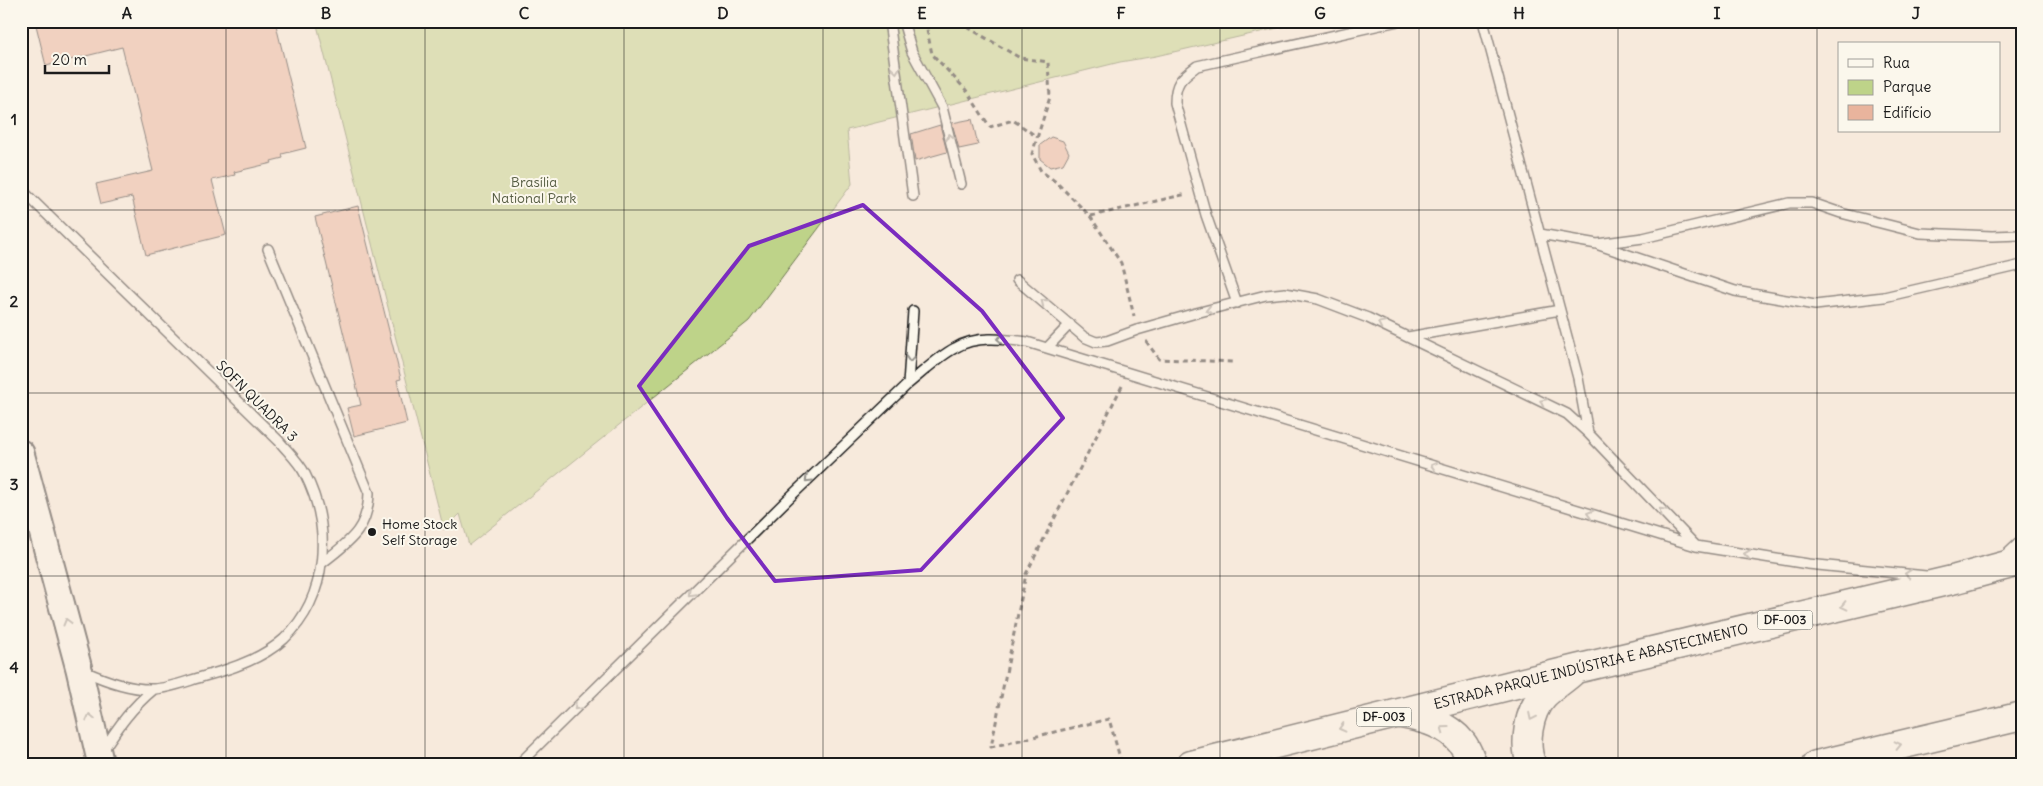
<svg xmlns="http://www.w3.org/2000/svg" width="2043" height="786" font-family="Delius,sans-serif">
	<rect width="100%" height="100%" fill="#f7eadc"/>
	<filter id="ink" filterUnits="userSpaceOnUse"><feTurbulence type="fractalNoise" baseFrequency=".02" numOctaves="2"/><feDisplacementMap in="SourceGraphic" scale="10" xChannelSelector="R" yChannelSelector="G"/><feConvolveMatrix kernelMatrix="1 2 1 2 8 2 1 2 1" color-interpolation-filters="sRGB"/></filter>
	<g filter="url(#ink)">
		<path fill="#bed389" stroke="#6d7852" d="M316,21H1308L1156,56L1120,62L847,130L852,184L749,321L469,545L460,514L444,530Z"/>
		<path fill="#e9b49d" stroke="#1c1c1c" d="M35,21H275L306,148L282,154L283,158L271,161L272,163L234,172L235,175L212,180L226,235L146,255L132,197L101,204L96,184L153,171L122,47L46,66Z
			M972,119L978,145L959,149L952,123Z
			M940,125L947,152L915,161L911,134Z
			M1051,137L1063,141L1069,153L1063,164L1050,167L1040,159V145Z
			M358,206L401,379L397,380L407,423L354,436L347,408L361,405L315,217Z"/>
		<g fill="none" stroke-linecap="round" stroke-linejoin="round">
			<defs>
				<path id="lane" d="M889,21L913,196
					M903,21L912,52L942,107L961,184
					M1483,21L1578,378L1588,433
					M21,189L279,441C287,451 299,462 305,474C332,527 329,596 284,639C263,658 232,669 205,676C190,680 168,689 153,689C130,690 104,680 84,671
					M1540,234L1597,244L1643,238L1789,203H1812L1841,213L1920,233L1992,236L2022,235
					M1599,245L1735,291L1815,305L1884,297L2022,265
					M268,249L369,493C368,531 348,542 321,564
					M1017,280L1084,337L1096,342L1107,341L1137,330L1196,313L1266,295L1285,293L1318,299L1368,318L1567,414L1588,433L1696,546
					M1237,303L1206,215L1175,103C1175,82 1181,78 1197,66L1398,21
					M1408,337L1560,310
					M1048,347L1070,324
					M908,384C923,372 938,357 955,348C976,335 1004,339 1027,342L1696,546L1808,564L1926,576
					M2004,557L2022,540
					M103,750C118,727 132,707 154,689
					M518,765L789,498L908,384L913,311"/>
				<path id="secondary" d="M21,453L79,669L101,765"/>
				<g id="highway">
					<path d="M1401,714C1424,718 1447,724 1462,743C1467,749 1470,758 1473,765"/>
					<path id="s1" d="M1191,765L1576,669L1956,579L2022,561"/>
					<path d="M1532,765C1523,746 1528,711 1544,695C1552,687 1562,681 1571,673"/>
					<path d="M1816,765L2022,716"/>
				</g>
			</defs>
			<use href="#lane" stroke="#1c1c1c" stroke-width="12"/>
			<use href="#secondary" stroke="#1c1c1c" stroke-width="29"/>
			<use href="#highway" stroke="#1c1c1c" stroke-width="31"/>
			<path stroke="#1c1c1c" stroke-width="3" stroke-dasharray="5 4" stroke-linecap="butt" d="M925,21L932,54L966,90L990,127L1013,120L1037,137
				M961,21L967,27L1020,58L1048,62L1050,97L1032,154L1041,171L1056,182L1090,216L1121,263L1134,316
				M1091,216L1187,194
				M1146,341L1159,359L1234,362
				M1122,386L1026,574L991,747L1109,719L1122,765"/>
			<use href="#lane" stroke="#fbf7ec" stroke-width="9"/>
			<use href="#secondary" stroke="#fbf7ec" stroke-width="25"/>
			<use href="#highway" stroke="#fbf7ec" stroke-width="28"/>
		</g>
		<defs><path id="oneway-chevron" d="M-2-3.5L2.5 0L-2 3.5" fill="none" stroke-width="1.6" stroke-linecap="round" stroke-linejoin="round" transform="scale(1.25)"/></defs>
		<g stroke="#97948e">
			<use href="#oneway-chevron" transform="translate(896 70) rotate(82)"/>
			<use href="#oneway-chevron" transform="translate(950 137) rotate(-102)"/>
			<use href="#oneway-chevron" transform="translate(1044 302) rotate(-141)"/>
			<use href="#oneway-chevron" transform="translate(1209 310) rotate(167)"/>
			<use href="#oneway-chevron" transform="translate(1381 324) rotate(-154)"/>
			<use href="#oneway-chevron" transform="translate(1000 339) rotate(-177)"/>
			<use href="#oneway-chevron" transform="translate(910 359) rotate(94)"/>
			<use href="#oneway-chevron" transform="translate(1543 402) rotate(-154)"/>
			<use href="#oneway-chevron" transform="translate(1434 466) rotate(-163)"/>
			<use href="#oneway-chevron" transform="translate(808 479) rotate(136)"/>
			<use href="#oneway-chevron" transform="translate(1662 511) rotate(-133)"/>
			<use href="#oneway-chevron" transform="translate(1590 514) rotate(-163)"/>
			<use href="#oneway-chevron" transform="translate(1747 554) rotate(-171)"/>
			<use href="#oneway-chevron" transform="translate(1908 574) rotate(-174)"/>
			<use href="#oneway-chevron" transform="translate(692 593) rotate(135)"/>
			<use href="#oneway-chevron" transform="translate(1844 606) rotate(167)"/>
			<use href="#oneway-chevron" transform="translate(67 622) rotate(-105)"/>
			<use href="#oneway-chevron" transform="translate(577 707) rotate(135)"/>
			<use href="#oneway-chevron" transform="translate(90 717) rotate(-103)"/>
			<use href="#oneway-chevron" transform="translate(1532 717) rotate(116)"/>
			<use href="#oneway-chevron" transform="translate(1342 728) rotate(166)"/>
			<use href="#oneway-chevron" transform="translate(1444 729) rotate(-144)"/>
			<use href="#oneway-chevron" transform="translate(1898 745) rotate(-13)"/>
		</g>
	</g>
	<path d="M0 0H2043V786H0ZM863,205L982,311L1063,418L921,570L775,581L727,518L639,386L749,246Z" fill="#f7eadc" fill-opacity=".55" fill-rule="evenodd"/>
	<path fill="none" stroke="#7b2cbf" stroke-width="4" stroke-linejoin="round" d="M863,205L982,311L1063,418L921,570L775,581L727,518L639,386L749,246Z"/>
	<path fill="none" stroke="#1c1c1c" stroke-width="1" stroke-opacity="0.55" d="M226,21V765M425,21V765M624,21V765M823,21V765M1022,21V765M1220,21V765M1419,21V765M1618,21V765M1817,21V765M21,210H2022M21,393H2022M21,576H2022"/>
	<circle fill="#1c1c1c" stroke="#fbf7ec" stroke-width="2" cx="372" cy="532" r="5"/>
	<g text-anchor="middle" stroke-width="4" stroke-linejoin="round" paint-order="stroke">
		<g fill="#fbf7ec" stroke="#5f5e5a" stroke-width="1">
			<rect x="1757.5" y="610.5" width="55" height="19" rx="4"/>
			<rect x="1356.5" y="707.5" width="55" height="19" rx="4"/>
		</g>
		<g font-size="12" font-weight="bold" fill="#1c1c1c">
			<text x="1785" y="624">DF-003</text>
			<text x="1384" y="721">DF-003</text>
		</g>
		<g font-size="14" fill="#555c42" stroke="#fbf7ec">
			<text x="534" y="187">Brasília<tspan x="534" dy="16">National Park</tspan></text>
		</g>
		<g font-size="14" fill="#1c1c1c" stroke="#fbf7ec">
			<text transform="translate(257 401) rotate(45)" y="5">SOFN QUADRA 3</text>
			<text dy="5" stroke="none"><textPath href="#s1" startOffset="412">ESTRADA PARQUE INDÚSTRIA E ABASTECIMENTO</textPath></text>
		</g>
		<g font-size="14" fill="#1c1c1c" stroke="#fbf7ec" text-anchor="start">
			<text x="382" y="529">Home Stock<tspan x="382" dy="16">Self Storage</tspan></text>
		</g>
	</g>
	<rect width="2043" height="786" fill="none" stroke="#fbf7ec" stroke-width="55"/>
	<rect x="1838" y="42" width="162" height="90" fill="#fbf7ec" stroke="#a29f99"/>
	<rect x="1848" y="59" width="25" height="8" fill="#fbf7ec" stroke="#a29f99"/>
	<text x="1883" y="68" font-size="15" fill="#1c1c1c">Rua</text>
	<rect x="1848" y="80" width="25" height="15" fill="#bed389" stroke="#a29f99"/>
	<text x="1883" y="92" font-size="15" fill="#1c1c1c">Parque</text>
	<rect x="1848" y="105" width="25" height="15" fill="#e9b49d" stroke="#a29f99"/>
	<text x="1883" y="118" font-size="15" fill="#1c1c1c">Edifício</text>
	<path d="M45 65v8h64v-8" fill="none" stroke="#1c1c1c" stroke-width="2.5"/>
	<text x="52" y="65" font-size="15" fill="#1c1c1c" stroke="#fbf7ec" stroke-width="4" paint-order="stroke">20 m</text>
	<rect x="28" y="28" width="1988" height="730" fill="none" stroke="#1c1c1c" stroke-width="2"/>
	<g font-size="16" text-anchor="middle" font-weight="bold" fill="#1c1c1c">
		<text x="127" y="19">A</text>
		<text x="326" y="19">B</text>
		<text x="524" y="19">C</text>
		<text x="723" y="19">D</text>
		<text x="922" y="19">E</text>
		<text x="1121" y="19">F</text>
		<text x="1320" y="19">G</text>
		<text x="1519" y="19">H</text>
		<text x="1717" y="19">I</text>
		<text x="1916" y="19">J</text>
		<text x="14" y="125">1</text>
		<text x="14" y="307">2</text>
		<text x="14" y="490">3</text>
		<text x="14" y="673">4</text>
	</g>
</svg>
